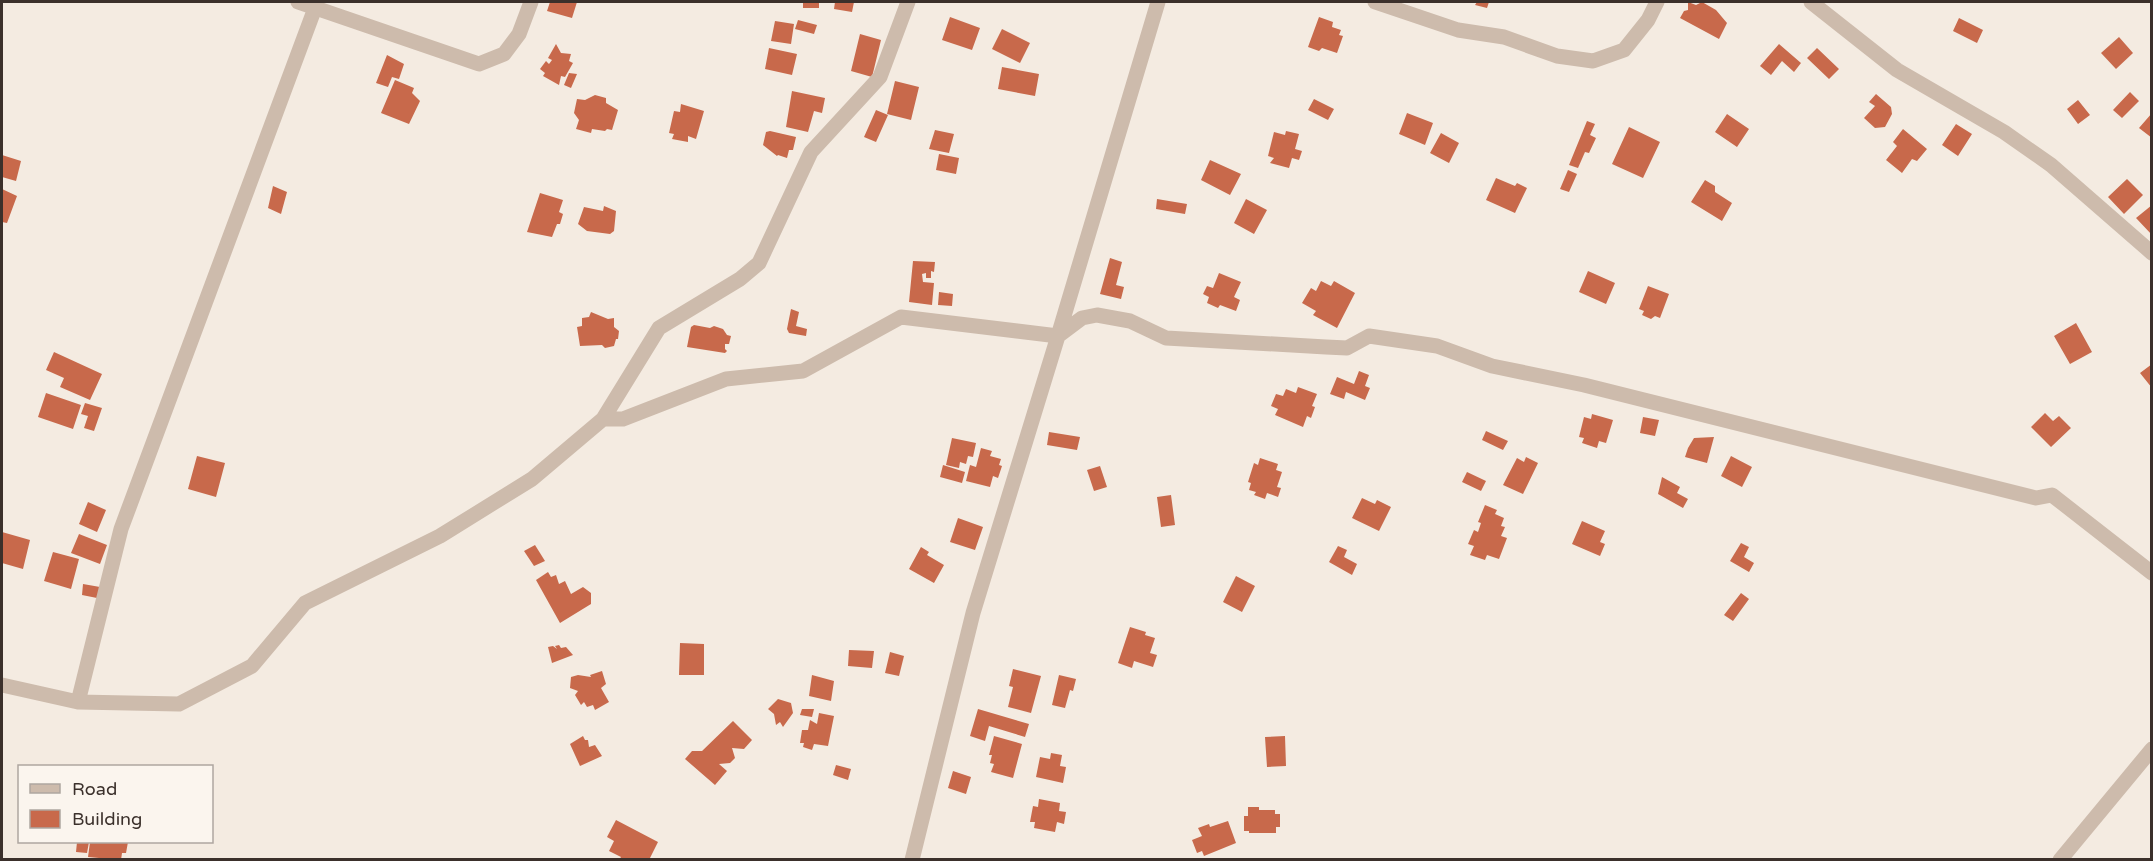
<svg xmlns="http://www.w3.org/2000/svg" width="2153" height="861" font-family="'Varela Round',sans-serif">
	<rect width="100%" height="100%" fill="#f4ebe1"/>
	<path fill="#c8694b" d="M550,2H577L572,18L547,11Z
		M803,2H819V8H803Z
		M835,2H854L852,12L834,9Z
		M1477,2H1489L1487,8L1475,5Z
		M1688,2L1696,5L1702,2L1716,10L1727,23L1719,39L1680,18L1684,11L1688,10Z
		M950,17L980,28L972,50L942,40Z
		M1319,17L1333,22L1332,27L1341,30L1339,35L1343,36L1337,53L1322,48L1319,51L1308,47Z
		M1959,18L1983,30L1977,43L1953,31Z
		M798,20L817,25L814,34L795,29Z
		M775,21L794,24L791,44L771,41Z
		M1002,29L1030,43L1020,63L992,49Z
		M860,34L881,40L872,77L851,71Z
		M2119,37L2133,53L2116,69L2101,53Z
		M556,44L561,53L571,54L569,61L573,63L565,77L561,76L559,85L543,76L545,73L540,69L546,61L549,64L552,60L548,58Z
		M1779,44L1801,63L1794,72L1782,61L1771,75L1760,66Z
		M769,48L797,54L792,75L765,69Z
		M1817,48L1839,69L1829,79L1807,58Z
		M387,55L404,64L399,79L392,77L388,87L376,83Z
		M1002,67L1039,74L1035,96L998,89Z
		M569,73L577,74L571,88L564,85Z
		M395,80L414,88L412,93L420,101L409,124L381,113Z
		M895,81L919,87L911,120L887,114Z
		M792,91L825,98L822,113L814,111L808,132L786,127Z
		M2130,92L2139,101L2122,118L2113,110Z
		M1876,94L1891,107L1892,114L1885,127L1875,128L1864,118L1875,106L1869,102Z
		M595,95L606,98V103L618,110L612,130L607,129L605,131L592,129L591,133L576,129L579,120L574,113L577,99L585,100Z
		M1314,99L1334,109L1328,120L1308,110Z
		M2078,100L2090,115L2078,124L2067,109Z
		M681,104L704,111L696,139L688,136V142L672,139L674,134L669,133L674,111L680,112Z
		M876,110L888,115L876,142L864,137Z
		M1407,113L1433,123L1425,145L1399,134Z
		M2152,113V138L2139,128Z
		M1727,114L1749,129L1737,147L1715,132Z
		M1587,121L1595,124L1590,135L1596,138L1589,153L1585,152L1578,168L1569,165Z
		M1956,124L1972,134L1958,156L1942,145Z
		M1629,127L1660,142L1643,178L1612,164Z
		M1903,129L1927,149L1917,161L1912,159L1902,173L1886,160L1897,146L1893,142Z
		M935,130L954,134L949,153L929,149Z
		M770,131L796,137L793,150H789L787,158L778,155L777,156L763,145L766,132Z
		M1286,131L1299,134L1295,149L1302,151L1299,160L1292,158L1289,168L1270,163L1274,158L1268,156L1274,132L1285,135Z
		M1441,133L1459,143L1449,163L1430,153Z
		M939,154L959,158L956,174L936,170Z
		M2,155L21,161L16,181L2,177Z
		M1210,160L1241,174L1230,195L1201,180Z
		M1568,170L1577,174L1569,192L1560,189Z
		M1496,178L1515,186L1517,183L1527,188L1515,213L1486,200Z
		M2127,179L2143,195L2124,214L2108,197Z
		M1705,180L1715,186V192L1732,203L1722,221L1691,202Z
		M273,186L287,192L281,214L268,208Z
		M2,189L17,196L7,223L2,222Z
		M540,193L563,200L559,212L563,214L560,224H557L552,237L527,232Z
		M1157,199L1187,204L1185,214L1156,209Z
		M1246,199L1267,210L1254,234L1234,223Z
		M2152,205V235L2136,218Z
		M604,206L616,211L614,231L610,234L587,231L578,224L584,207L603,211Z
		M1110,258L1122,262L1116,285L1124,287L1121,299L1100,294Z
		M913,261L935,262L934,272L931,271V278H926V273L922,274L923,282L934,283L932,305L909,302Z
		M1588,271L1615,283L1606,304L1579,292Z
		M1219,273L1241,282L1234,297L1240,300L1236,311L1220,305L1218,308L1207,303L1209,297L1203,294L1207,286L1213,288Z
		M1321,281L1331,286L1334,281L1355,293L1337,328L1313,315L1316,311L1302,303L1311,288L1316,291Z
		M1648,286L1669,294L1660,318L1655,316L1651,319L1642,315L1644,311L1639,309Z
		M939,292L953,294L952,306L938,305Z
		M791,309L799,312L796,326L807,329L806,336L789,333L787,329Z
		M591,312L608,319L614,318V327L619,331L618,339H616L614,346L605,348L602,345L580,346L577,327L582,326V318L589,317Z
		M2076,323L2092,352L2070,364L2054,336Z
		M694,325L710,328L714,326L723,329L727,335L731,336L729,344H725V349L727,351L725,353L687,347L691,327Z
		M54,352L102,374L90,400L60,387L64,378L46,370Z
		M2152,364V388L2140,373Z
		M1359,371L1369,375L1365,386L1370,388L1365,400L1346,392L1344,399L1330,394L1337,377L1354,384Z
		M1298,387L1317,394L1312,406L1315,407L1311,418L1307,416L1303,427L1275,415L1278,409L1271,406L1276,394L1283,396L1286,389L1296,393Z
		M46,393L81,405L73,429L38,417Z
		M85,403L102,408L94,431L84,428L88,416L81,414Z
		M2045,413L2053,421L2059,416L2071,428L2051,447L2031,427Z
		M1592,414L1613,420L1606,443L1599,441L1597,448L1582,443L1584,438L1579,437L1584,417L1591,419Z
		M1643,417L1659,420L1655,436L1640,433Z
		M1486,431L1508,441L1503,450L1482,440Z
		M1049,432L1080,437L1077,450L1047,445Z
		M1714,437L1707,463L1685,457L1688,448L1694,438Z
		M952,438L976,443L973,457L968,456L966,464L960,462L959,468L946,465Z
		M981,448L992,451L990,456L1001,459L999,465L1002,466L998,478L993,476L990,487L966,481L970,465L976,467Z
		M197,456L225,463L216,497L188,489Z
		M1731,456L1752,467L1742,487L1721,476Z
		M1526,457L1538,463L1523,494L1503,485L1517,458L1524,462Z
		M1260,458L1278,464L1276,470L1282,472L1277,487L1281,488L1278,497L1267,493L1265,499L1254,495L1256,492L1249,490L1251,483L1248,482L1254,463L1258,465Z
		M943,465L965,472L962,483L940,477Z
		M1100,466L1107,487L1094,491L1087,470Z
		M1467,472L1486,481L1481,491L1462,482Z
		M1662,477L1680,487L1677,493L1688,499L1683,508L1658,494Z
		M1171,495L1175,525L1161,527L1157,497Z
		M1362,498L1375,504L1377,500L1391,507L1379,531L1352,518Z
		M88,502L106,510L97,532L79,524Z
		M1485,505L1497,510L1495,514L1504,518L1501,526L1505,527L1501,536L1507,538L1499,559L1487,555L1485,560L1470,555L1474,546L1468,544L1474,530L1478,532L1481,523L1478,522Z
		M958,518L983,527L975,550L950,542Z
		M1582,521L1605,531L1600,542L1605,544L1600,556L1572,544Z
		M2,532L30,540L23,569L2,563Z
		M79,534L107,545L100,564L71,553Z
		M1741,543L1749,547L1744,557L1754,563L1749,572L1730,561Z
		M535,545L545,561L534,566L524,551Z
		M1338,546L1347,550L1344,557L1357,564L1352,575L1329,562Z
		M921,547L929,552L927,555L944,565L934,583L909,569Z
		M53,552L79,559L71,589L44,581Z
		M548,572L551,577L556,575L559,584L565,581L571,594L583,587L591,593V604L560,623L536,580Z
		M1236,576L1255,586L1242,612L1223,602Z
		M83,584L100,587L97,598L82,595Z
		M1741,593L1749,599L1733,621L1724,615Z
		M1130,627L1146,632L1145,635L1155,638L1150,653L1157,655L1153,667L1134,661L1132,668L1118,663Z
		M680,643L704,644V675H679Z
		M559,645L561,648L566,647L573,655L552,663L548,647L553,646L557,649L555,646Z
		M849,650L874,651L872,668L848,666Z
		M890,652L904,656L899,676L885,673Z
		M1013,669L1041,676L1031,713L1008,707L1013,687L1009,686Z
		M602,671L606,684L601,688L609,702L595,710L593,705L587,707L584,702L581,705L575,695L578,691L570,688L571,677L578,675L591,677L590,675Z
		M812,675L834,681L831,701L809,696Z
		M1059,675L1076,679L1073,691L1070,690L1065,708L1052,705Z
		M778,699L791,703L793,713L783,727L780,722L776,725L774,714L768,709Z
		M802,709H814L812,717L800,715Z
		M978,709L1029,724L1025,737L989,726L985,741L970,736Z
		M819,713L834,716L828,746L814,744L812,750L803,747L804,743H800L802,730H808L810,720L817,724Z
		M733,721L752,740L744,749L732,748L735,758L730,763L719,764L727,771L715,785L685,759L692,751H702Z
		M583,736L585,740H588L589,747L595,745L602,756L580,766L570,744Z
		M994,736L1022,744L1013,778L991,772L994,764L990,763L992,755H989Z
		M1285,736L1286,766L1267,767L1265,737Z
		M1051,753L1062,755L1060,766L1066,767L1063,783L1036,777L1040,757L1050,759Z
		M836,765L851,769L848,780L833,775Z
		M953,771L971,777L966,794L948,788Z
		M1039,799L1060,803L1059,811L1066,812L1064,824L1057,822L1055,832L1034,828L1035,822H1030L1033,806L1038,807Z
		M1248,807H1259V810H1275V814H1280V827H1276V833H1249V831H1244V816H1248Z
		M616,820L658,842L649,860H619L621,857L609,851L614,841L607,837Z
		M1228,821L1236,843L1204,856L1202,851L1197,853L1192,840L1202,836L1198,828L1209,824L1210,827Z
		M77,842H89L87,853L76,852Z
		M90,842H128L126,853H122L121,860L88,857Z"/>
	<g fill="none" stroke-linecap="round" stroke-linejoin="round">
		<path stroke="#cdbbac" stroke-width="15" d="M298,2L479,64L504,54L519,34L531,2
			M1375,2L1458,30L1504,37L1557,56L1593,61L1624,50L1648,20L1657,2
			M1811,2L1897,70L2004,132L2051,165L2152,253
			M603,419H623L726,379L803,371L901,317L1058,336L1082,318L1097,315L1130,321L1166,338L1326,347L1347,348L1369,336L1437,346L1492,366L1584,385L2036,498L2052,495L2152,573
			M2,685L78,702L179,704L252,666L305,603L440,536L532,479L603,419L659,328L740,279L759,263L811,152L880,77L908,2
			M78,702L121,529L315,8
			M912,860L973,613L1058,336L1158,2
			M2060,860L2152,749"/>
	</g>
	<rect width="2153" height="861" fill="none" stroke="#3b302b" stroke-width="6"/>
	<rect x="18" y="765" width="195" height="78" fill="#fbf5ee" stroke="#aea6a0" stroke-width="1.5"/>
	<rect x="30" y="784" width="30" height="9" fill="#cdbbac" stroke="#aea6a0" stroke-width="1.5"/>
	<text x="72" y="795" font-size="18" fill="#3b302b">Road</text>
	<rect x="30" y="810" width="30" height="18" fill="#c8694b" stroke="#aea6a0" stroke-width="1.5"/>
	<text x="72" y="825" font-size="18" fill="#3b302b">Building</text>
</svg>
